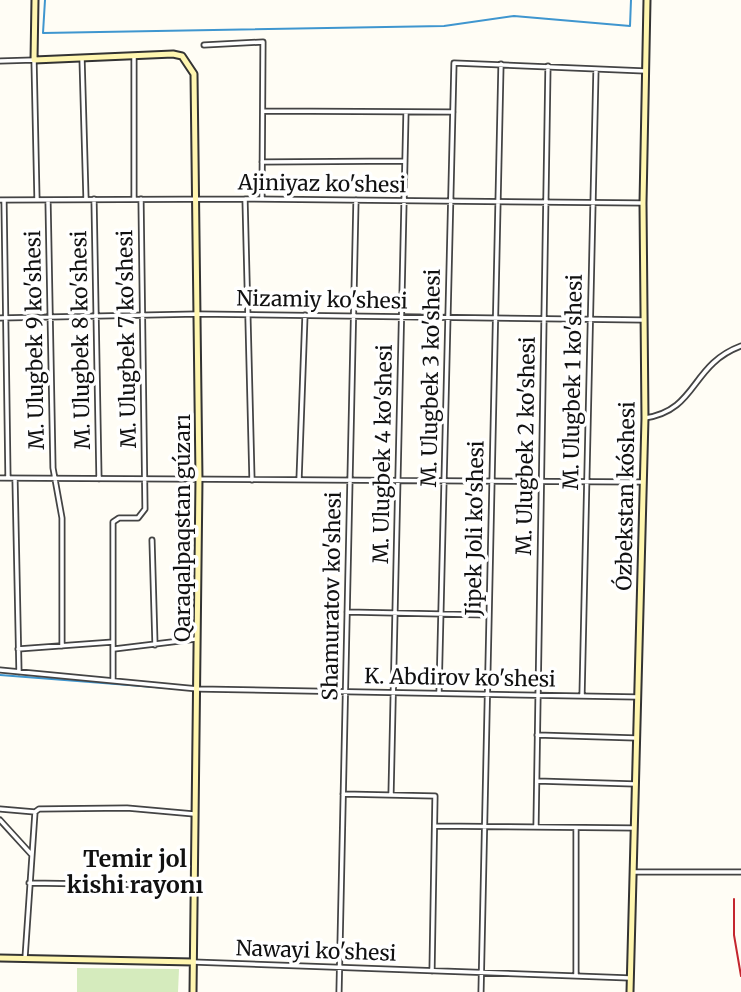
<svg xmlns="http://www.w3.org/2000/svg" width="741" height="992" font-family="Merriweather,serif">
	<rect width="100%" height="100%" fill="#fffdf5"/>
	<path fill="#d5ebbd" d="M77,968L179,969L178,992H77Z"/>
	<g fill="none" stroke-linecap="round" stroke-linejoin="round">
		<path stroke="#3f96cf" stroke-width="2" d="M45,0L43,33L444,26L514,16L630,26L631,0
			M0,675L180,689"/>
		<defs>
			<path id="street" d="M204,45L263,42L262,199
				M134,56V199
				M82,58L86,199
				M0,61L34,60L37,200
				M263,111L453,112
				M262,162L405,161
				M94,199L99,479
				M245,199L252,480
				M0,200L245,199L642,203
				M4,200L8,478
				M48,200L53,468L62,518V646
				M0,318L198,314L643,320
				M645,418C698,410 690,365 741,346
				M0,478L643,482
				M15,479L19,672
				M299,480L305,315
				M152,540L155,645
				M347,612L489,615
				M18,649L113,642
				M114,649L196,639
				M0,670L198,689L637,697
				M113,679V522L119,518H138L145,509L141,199
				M439,693L454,63L645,71
				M582,696L596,69
				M537,735L636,738
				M537,781L635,784
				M343,794L435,796L432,971
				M391,795L406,112
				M0,809L35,812
				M0,820L31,854
				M436,826L634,828
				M536,826L548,66
				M633,872H741
				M29,883L156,885
				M25,958L35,812L39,809L127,808L194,814
				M193,962L630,978
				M576,976V828
				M339,992L356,200
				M481,992L501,64"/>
			<path id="secondary" d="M35,0L34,60L173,54L182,56L194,74L199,479L193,992
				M0,958L193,962
				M630,992L645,418L643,203L647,0"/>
		</defs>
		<use href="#street" stroke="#444" stroke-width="7"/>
		<use href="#secondary" stroke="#333" stroke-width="9"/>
		<use href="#street" stroke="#fff" stroke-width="3.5"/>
		<use href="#secondary" stroke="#fff6b0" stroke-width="5"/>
		<path stroke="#c4262e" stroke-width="2" d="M734,899V935L741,976"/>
	</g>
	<g text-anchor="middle" stroke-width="7" stroke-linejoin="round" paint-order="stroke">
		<g font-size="21" fill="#111" stroke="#fff">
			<text transform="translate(322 184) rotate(1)" y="7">Ajiniyaz ko'shesi</text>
			<text transform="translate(322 300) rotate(1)" y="7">Nizamiy ko'shesi</text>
			<text transform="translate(127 339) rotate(-91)" y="7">M. Ulugbek 7 ko'shesi</text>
			<text transform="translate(35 340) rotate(-91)" y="7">M. Ulugbek 9 ko'shesi</text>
			<text transform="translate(81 340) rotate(-91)" y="7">M. Ulugbek 8 ko'shesi</text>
			<text transform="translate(431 378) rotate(-89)" y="7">M. Ulugbek 3 ko'shesi</text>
			<text transform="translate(573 382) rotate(-89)" y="7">M. Ulugbek 1 ko'shesi</text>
			<text transform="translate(526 446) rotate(-89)" y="7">M. Ulugbek 2 ko'shesi</text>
			<text transform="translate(383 454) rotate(-89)" y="7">M. Ulugbek 4 ko'shesi</text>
			<text transform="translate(626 496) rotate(-89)" y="7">Ózbekstan kóshesi</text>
			<text transform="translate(183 528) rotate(-90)" y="7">Qaraqalpaqstan gúzarı</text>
			<text transform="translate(475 528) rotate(-89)" y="7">Jipek Joli ko'shesi</text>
			<text transform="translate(332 596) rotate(-89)" y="7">Shamuratov ko'shesi</text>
			<text transform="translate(460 678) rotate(1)" y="7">K. Abdirov ko'shesi</text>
			<text transform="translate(316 951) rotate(2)" y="7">Nawayi ko'shesi</text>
		</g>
		<g font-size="23" font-weight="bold" fill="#111" stroke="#fff">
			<text x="135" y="867">Temir jol<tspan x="135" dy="26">kishi rayonı</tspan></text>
		</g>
	</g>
</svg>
